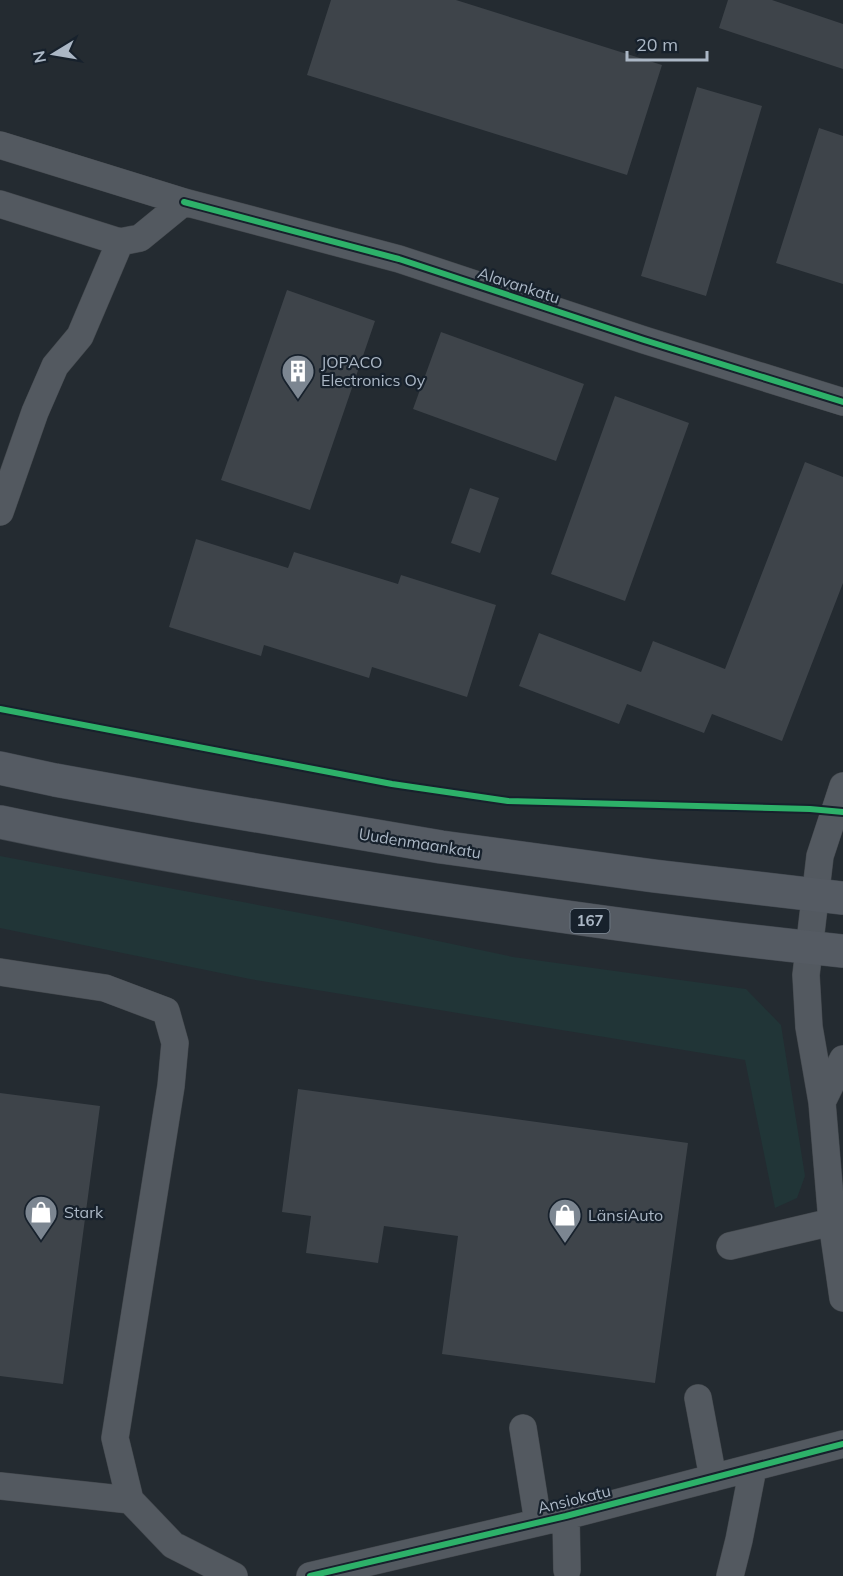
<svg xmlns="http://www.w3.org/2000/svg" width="843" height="1576" font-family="Mulish,sans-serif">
	<rect width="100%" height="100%" fill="#242b31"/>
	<path fill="#213537" d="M0,856L353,923L513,957L746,989L781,1025L805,1176L797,1198L775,1208L745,1060L250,979L0,928Z"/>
	<path fill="#3e444a" d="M331,0H456L662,65L627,175L307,75Z
		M728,0H772L843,24V69L719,28Z
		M697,87L762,106L706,296L641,276Z
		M819,128L843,136V284L776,263Z
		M287,290L375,321L310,510L221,480Z
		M441,332L584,384L556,461L413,409Z
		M615,396L689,423L625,601L551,574Z
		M805,462L843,477V583L782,741L712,714L704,733L627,704L619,724L519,686L539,633L641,672L653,641L725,669Z
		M470,488L499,498L480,553L451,543Z
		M196,539L288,568L294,552L398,584L401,575L496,605L467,697L372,667L369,678L264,645L261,656L169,627Z
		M298,1089L688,1143L655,1383L442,1354L458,1236L384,1226L378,1263L306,1253L311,1216L282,1212Z
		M0,1093L100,1106L63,1384L0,1376Z"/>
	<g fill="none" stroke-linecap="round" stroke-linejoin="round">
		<defs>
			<path id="minor" d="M0,145L184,202L140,238L120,242L80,336L55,366L35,412L0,512
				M184,202L399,259L644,340L843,402
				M0,204L120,242
				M843,786L820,856L806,975L809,1027L822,1102L832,1222L843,1298
				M0,972L105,988L166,1011L175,1043L171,1086L115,1438L130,1500L173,1545L234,1576
				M822,1102L843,1059
				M730,1246L832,1222
				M698,1398L713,1478
				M523,1428L538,1522
				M0,1486L130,1500
				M566,1516L567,1570
				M310,1576L566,1516L843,1444
				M730,1576L739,1540L753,1468"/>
			<path id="major" d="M0,768L55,780L193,805L441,847L654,876L843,898
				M0,822C151,854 303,879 456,901C585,920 713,938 843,951"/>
		</defs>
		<use href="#minor" stroke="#42474c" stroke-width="28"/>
		<use href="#major" stroke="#41474e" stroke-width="34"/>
		<use href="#minor" stroke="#535960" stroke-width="27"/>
		<use href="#major" stroke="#555b63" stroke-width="33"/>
		<defs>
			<path id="cycleway" d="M184,202L399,259L644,340L843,402
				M0,709L392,784L508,801L810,809L843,812
				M310,1576L566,1516L843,1444"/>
		</defs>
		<use href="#cycleway" stroke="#17212c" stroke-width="10"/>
		<use href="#cycleway" stroke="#2db169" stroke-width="6"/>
	</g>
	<defs>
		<symbol id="building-pin" viewBox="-11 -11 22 30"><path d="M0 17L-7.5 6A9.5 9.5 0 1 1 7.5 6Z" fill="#7c8691" stroke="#17212c"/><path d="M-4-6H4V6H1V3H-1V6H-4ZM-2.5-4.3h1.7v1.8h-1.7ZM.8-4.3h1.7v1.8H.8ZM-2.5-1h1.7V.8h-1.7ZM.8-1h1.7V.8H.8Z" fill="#fff"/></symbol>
		<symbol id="shop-pin" viewBox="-11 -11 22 30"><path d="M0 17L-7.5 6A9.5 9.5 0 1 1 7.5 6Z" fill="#7c8691" stroke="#17212c"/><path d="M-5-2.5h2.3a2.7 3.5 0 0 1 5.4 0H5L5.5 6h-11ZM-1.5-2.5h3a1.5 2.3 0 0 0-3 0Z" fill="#fff"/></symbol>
	</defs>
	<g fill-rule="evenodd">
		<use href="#building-pin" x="279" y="352" width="38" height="52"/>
		<use href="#shop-pin" x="22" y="1193" width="38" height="52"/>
		<use href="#shop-pin" x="546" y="1196" width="38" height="52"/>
	</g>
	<g text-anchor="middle" stroke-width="4.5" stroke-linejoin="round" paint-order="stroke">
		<rect fill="#17212c" stroke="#7f8a97" stroke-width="1.5" x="570.5" y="909" width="39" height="24" rx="4.5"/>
		<g font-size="15" font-weight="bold" fill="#abb7c5">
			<text x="590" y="926">167</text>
		</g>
		<g font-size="16" fill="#abb7c5" stroke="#17212c">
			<text transform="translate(519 285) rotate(18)" y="6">Alavankatu</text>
			<text transform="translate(420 843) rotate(9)" y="6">Uudenmaankatu</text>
			<text transform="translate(574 1499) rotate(-14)" y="6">Ansiokatu</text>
		</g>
		<g font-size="16" fill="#abb7c5" stroke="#17212c" text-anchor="start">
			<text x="321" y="368">JOPACO<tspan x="321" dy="18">Electronics Oy</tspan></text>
			<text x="64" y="1218">Stark</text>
			<text x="588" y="1221">LänsiAuto</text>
		</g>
	</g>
	<g transform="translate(54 54) rotate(259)" stroke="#17212c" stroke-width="4.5" paint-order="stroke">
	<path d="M0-4.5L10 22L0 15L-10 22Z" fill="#abb7c5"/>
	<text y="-9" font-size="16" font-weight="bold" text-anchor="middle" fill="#abb7c5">N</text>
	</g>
	<path d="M627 51v9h80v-9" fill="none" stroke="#abb7c5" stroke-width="3"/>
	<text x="636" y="51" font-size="18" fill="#abb7c5" stroke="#17212c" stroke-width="4.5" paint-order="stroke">20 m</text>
</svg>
